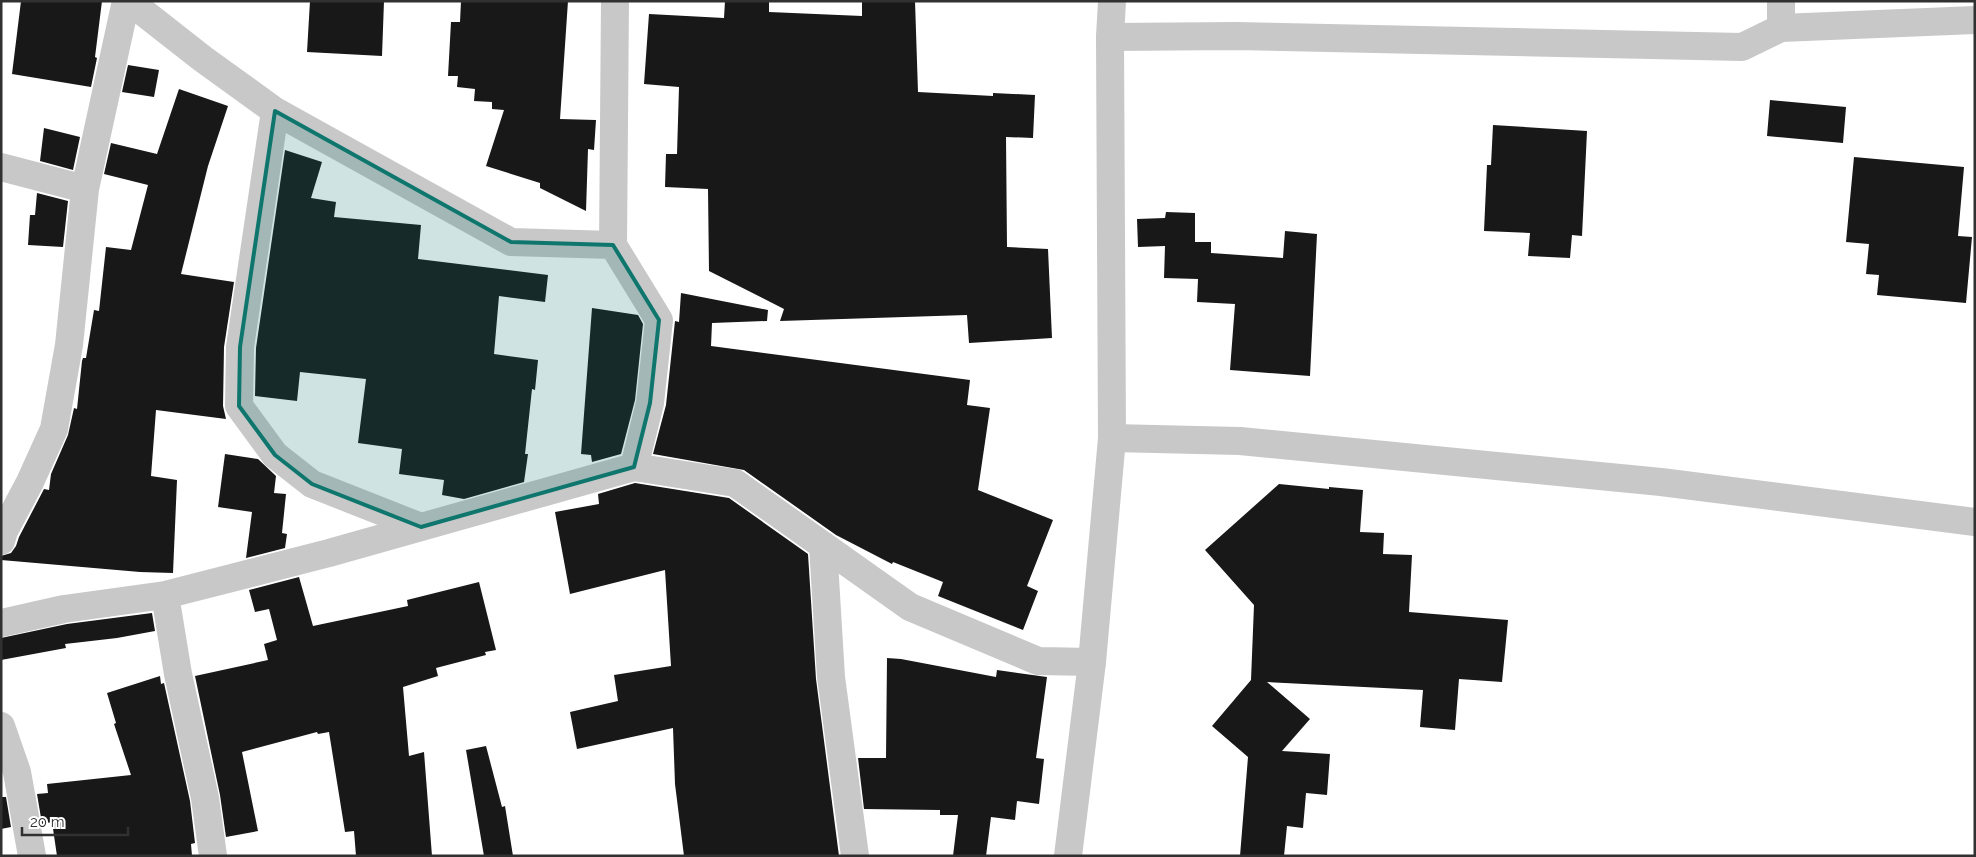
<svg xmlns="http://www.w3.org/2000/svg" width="1976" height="857" font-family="Raleway,sans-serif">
	<rect width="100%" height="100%" fill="#fff"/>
	<path fill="#181818" d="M21,1H102L95,57L97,58L91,87L12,74Z
		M310,1H384L382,56L307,52Z
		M461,1H568L560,119L596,120L594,150L588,149L586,211L540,188V183L486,166L504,110L492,109V102L474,101L475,89L457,87L458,76H448L451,22H460Z
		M725,1H769V12L862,16V1H915L918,92L993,96V93L1035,95L1033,138L1006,137L1007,247L1048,249L1052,338L969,343L967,315L780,321L784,309L709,271L708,189L665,187L666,154H677L679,87L644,84L649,14L724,18Z
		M128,65L159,70L154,97L122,92Z
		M179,89L228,106L208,166L181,274L234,282L224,347L223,406L226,419L156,410L151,476L177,480L173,573L140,572L1,560V556L11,553L16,546L19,537L44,489L49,490L51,474L68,435L74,408L77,409L82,361L83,358H86L94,310L99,311L106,247L131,250L148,185L104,174L111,143L157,154Z
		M1770,100L1846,107L1843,143L1767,136Z
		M1493,125L1587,131L1582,236L1572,235L1570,258L1528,256L1530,233L1484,231L1487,165H1491Z
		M44,128L80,137L73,170L40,161Z
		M285,150L322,162L311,198L336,202L334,217L421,225L418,259L548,275L545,302L499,296L494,354L538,360L535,390L532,389L525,454H528L524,482L464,499L442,495L444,480L399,474L402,449L358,443L366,379L300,372L297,401L255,396L256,348Z
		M1854,157L1964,167L1958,236L1972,237L1966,303L1877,295L1879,275L1866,274L1869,244L1846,242Z
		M37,193L68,201L63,247L28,245L30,215H35Z
		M1166,212L1195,213V242H1211V253L1283,258L1285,231L1317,234L1310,376L1230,370L1235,304L1197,302L1198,279L1164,278L1165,246L1138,247L1137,219L1165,218Z
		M681,293L768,310L767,321L712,323L711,346L970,380L967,405L990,408L978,490L1053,520L1027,586L1038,591L1023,630L938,596L943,582L893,562L892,564L836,535L744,470L653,454L666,405L675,321L679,322Z
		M592,308L638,315L643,324L635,400L621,454L592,462L591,455L581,454Z
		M225,454L258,459L276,476L274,493L286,494L282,533L287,534L285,548L246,558L252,512L218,507Z
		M635,483L729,498L808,554L816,679L839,856H684L675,784L673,728L577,749L570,712L618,701L614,675L671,666L665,570L570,594L555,512L599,504L598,494Z
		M1279,484L1329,489V487L1363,490L1360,532L1384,533L1383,554L1412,555L1409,612L1508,620L1502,682L1459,679L1455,730L1420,727L1423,690L1267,682L1310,719L1282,751L1330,754L1327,795L1306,793L1303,828L1287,826L1284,856H1240L1248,757L1212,726L1251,680L1254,605L1205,550Z
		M299,577L313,626L408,606L407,600L479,582L496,650L485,652L486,655L436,668L438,676L403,687L409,756L424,752L432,856H356L354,831L345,832L329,732L318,734L317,732L242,752L258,831L226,837L220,795L195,676L268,660L264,644L277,640L269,609L255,612L249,590Z
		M152,613L155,631L117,638L65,644L66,648L1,660V638L67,624Z
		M887,658L901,659L996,677L997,670L1047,677L1036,758L1044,759L1039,804L1017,801L1015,820L991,817L986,856H953L958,815H940V810L864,809L858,758H886Z
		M160,676L161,684L164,683L190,801L195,843L191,844L192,856H57L52,822L42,824L37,794L48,793L47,784L131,775L114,724L116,723L107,693Z
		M486,746L502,807L505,806L513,856H484L466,750Z
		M1,797H6L11,827L1,829Z"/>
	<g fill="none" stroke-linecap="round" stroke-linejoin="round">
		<path stroke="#c8c8c8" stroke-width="28" d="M129,1L203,59L275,111L511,242L613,245
			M615,1L613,245L659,320L650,403L634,467
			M1781,1V28
			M1110,37L1236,36L1742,47L1781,28L1975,20
			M275,111L240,347L239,406L275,455L312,484L421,527
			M1,167L85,189
			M1112,438L1240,441L1661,482L1975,522
			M1,541L4,531L30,482L54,429L69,345L85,189L126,1
			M823,545L831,677L855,856
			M165,595L178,674L205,798L213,856
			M1,623L64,609L165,595L329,553L634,467L735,483L910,607L1038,661L1092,662
			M1,726L17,772L32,856"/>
		<path stroke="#c8c8c8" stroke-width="28" d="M1068,856L1092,662L1112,438L1110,37L1112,1"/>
	</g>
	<path fill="#0f766e" fill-opacity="0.2" stroke="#0f766e" stroke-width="4" stroke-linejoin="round" d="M275,111L511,242L613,245L659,320L650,403L634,467L421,527L312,484L275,455L239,406L240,347Z"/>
	<rect width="1976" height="857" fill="none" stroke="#313131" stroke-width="5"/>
	<path d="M22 827v8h106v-8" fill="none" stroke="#313131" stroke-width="2.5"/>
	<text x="30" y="827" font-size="15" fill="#313131" stroke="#ffffff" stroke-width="4" paint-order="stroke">20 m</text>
</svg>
